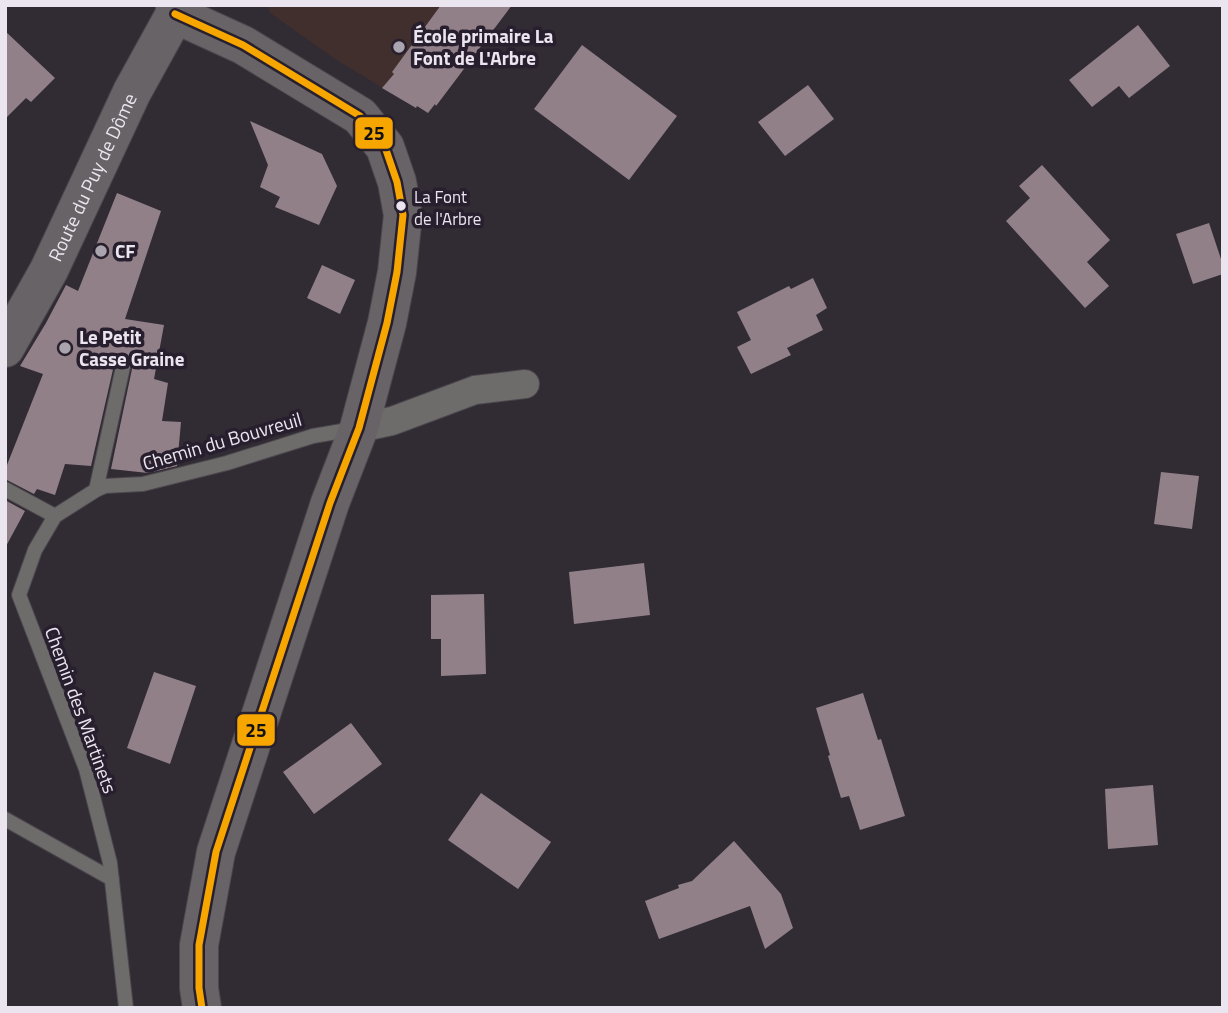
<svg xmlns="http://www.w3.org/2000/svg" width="1228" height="1013" font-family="'Titillium Web',sans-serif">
	<rect width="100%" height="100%" fill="#312c34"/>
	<path fill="#412f2d" d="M268,5H513L503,17L501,16L489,33L491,34L467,65L466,64L458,74L460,75L436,106L434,105L428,113L417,106L416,108L335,59L270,13Z"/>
	<path fill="#928089" d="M441,5H512L436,106L435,104L428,113L417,106L416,108L382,88L394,74L392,72Z
		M1138,25L1170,66L1129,98L1119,86L1092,107L1069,80Z
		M5,31L55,78L31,102L26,98L5,119Z
		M582,45L677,116L629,180L534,109Z
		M808,85L834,119L785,156L758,122Z
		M250,121L322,154L337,186L319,225L275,207L280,197L260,187L268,165Z
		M1042,165L1110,240L1087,262L1109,286L1085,308L1006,221L1030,198L1019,186Z
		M117,193L161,211L125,319L164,325L154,379L168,383L162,421L181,422L177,466L148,473L111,469L132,369L130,360L126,358H121L116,360L114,365L91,466L65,464L55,495L37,489L34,494L5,479V470L43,374L20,366L46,323L66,285L78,291Z
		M1209,223L1223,265V274L1193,284L1176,234Z
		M322,265L355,280L340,314L307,298Z
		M813,278L827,308L816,315L823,330L787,348L791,355L751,374L737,347L751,340L737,312L789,286L791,289Z
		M1161,472L1199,476L1192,529L1154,524Z
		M5,500L25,511L5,548Z
		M644,563L650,615L574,624L569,572Z
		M484,594L486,674L441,676V639H431V595Z
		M154,672L196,686L170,764L127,748Z
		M863,693L878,740L881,739L905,816L860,830L849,796L841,798L828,756L830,755L816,708Z
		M351,723L382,764L314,814L283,772Z
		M1153,785L1158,845L1108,849L1105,789Z
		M481,793L551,842L518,889L448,840Z
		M734,841L781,894L793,928L765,949L750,906L659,939L645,901L679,888L678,885L692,881Z"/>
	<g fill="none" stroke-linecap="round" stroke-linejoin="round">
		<defs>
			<path id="service" d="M5,489L55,516L96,490L105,486L143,484L227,463L313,436L354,429
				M96,490L123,367
				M55,516L35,550L19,595L86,769L110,863L126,1008
				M5,819L112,879"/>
			<path id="minor" d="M359,428L392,421L475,390L525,384"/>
			<g id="secondary">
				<path d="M175,14L243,45L360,116L385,147L397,182L403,215L397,272L387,323L359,428L330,503L216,852L199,945V988L202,1008"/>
				<path id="s1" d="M5,348L49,270L132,92L175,14V5"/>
			</g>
		</defs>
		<use href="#service" stroke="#4b474d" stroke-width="16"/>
		<use href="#minor" stroke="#4b474d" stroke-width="30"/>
		<use href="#secondary" stroke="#4b474d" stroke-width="40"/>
		<use href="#service" stroke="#6e6b6b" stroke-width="14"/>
		<use href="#minor" stroke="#6e6b6b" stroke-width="28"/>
		<use href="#secondary" stroke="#686366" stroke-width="38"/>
		<defs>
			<path id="bus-1" d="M175,14L243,45L360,116L385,147L397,182L403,215L397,272L387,323L359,428L330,503L216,852L199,945V988L202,1008"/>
		</defs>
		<use href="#bus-1" stroke="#281f2e" stroke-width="12"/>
		<use href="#bus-1" stroke="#f7a600" stroke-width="7"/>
	</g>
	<g fill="#aaa4ae" stroke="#281f2e" stroke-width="2.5">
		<circle cx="399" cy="47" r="7"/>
		<circle cx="101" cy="251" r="7"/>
		<circle cx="65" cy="348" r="7"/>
	</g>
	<circle fill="#ebe5ef" stroke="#281f2e" stroke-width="2.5" cx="401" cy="206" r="6"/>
	<g text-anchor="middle" stroke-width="7" stroke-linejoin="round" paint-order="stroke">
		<g font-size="17" fill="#ebe5ef" stroke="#281f2e" text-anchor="start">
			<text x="414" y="203">La Font<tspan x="414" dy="22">de l'Arbre</tspan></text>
		</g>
		<g font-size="19" font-weight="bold" fill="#ebe5ef" stroke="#281f2e" text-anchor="start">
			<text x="413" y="43">École primaire La<tspan x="413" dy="22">Font de L'Arbre</tspan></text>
			<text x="115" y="258">CF</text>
			<text x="79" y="344">Le Petit<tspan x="79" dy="22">Casse Graine</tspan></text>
		</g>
		<g font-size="19" fill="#ebe5ef" stroke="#281f2e">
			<text dy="7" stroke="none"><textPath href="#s1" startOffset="192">Route du Puy de Dôme</textPath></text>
			<text transform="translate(222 441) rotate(-16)" y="7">Chemin du Bouvreuil</text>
			<text transform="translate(81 710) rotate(70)" y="7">Chemin des Martinets</text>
		</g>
	</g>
	<g stroke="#281f2e" stroke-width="2.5">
		<rect x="354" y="116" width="40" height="34" rx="7" fill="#f7a600"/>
		<rect x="236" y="713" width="40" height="34" rx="7" fill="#f7a600"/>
	</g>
	<g font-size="19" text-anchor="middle" font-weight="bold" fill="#111">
		<text x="374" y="140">25</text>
		<text x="256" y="737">25</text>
	</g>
	<rect width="1228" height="1013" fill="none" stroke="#ebe5ef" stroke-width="14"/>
</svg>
